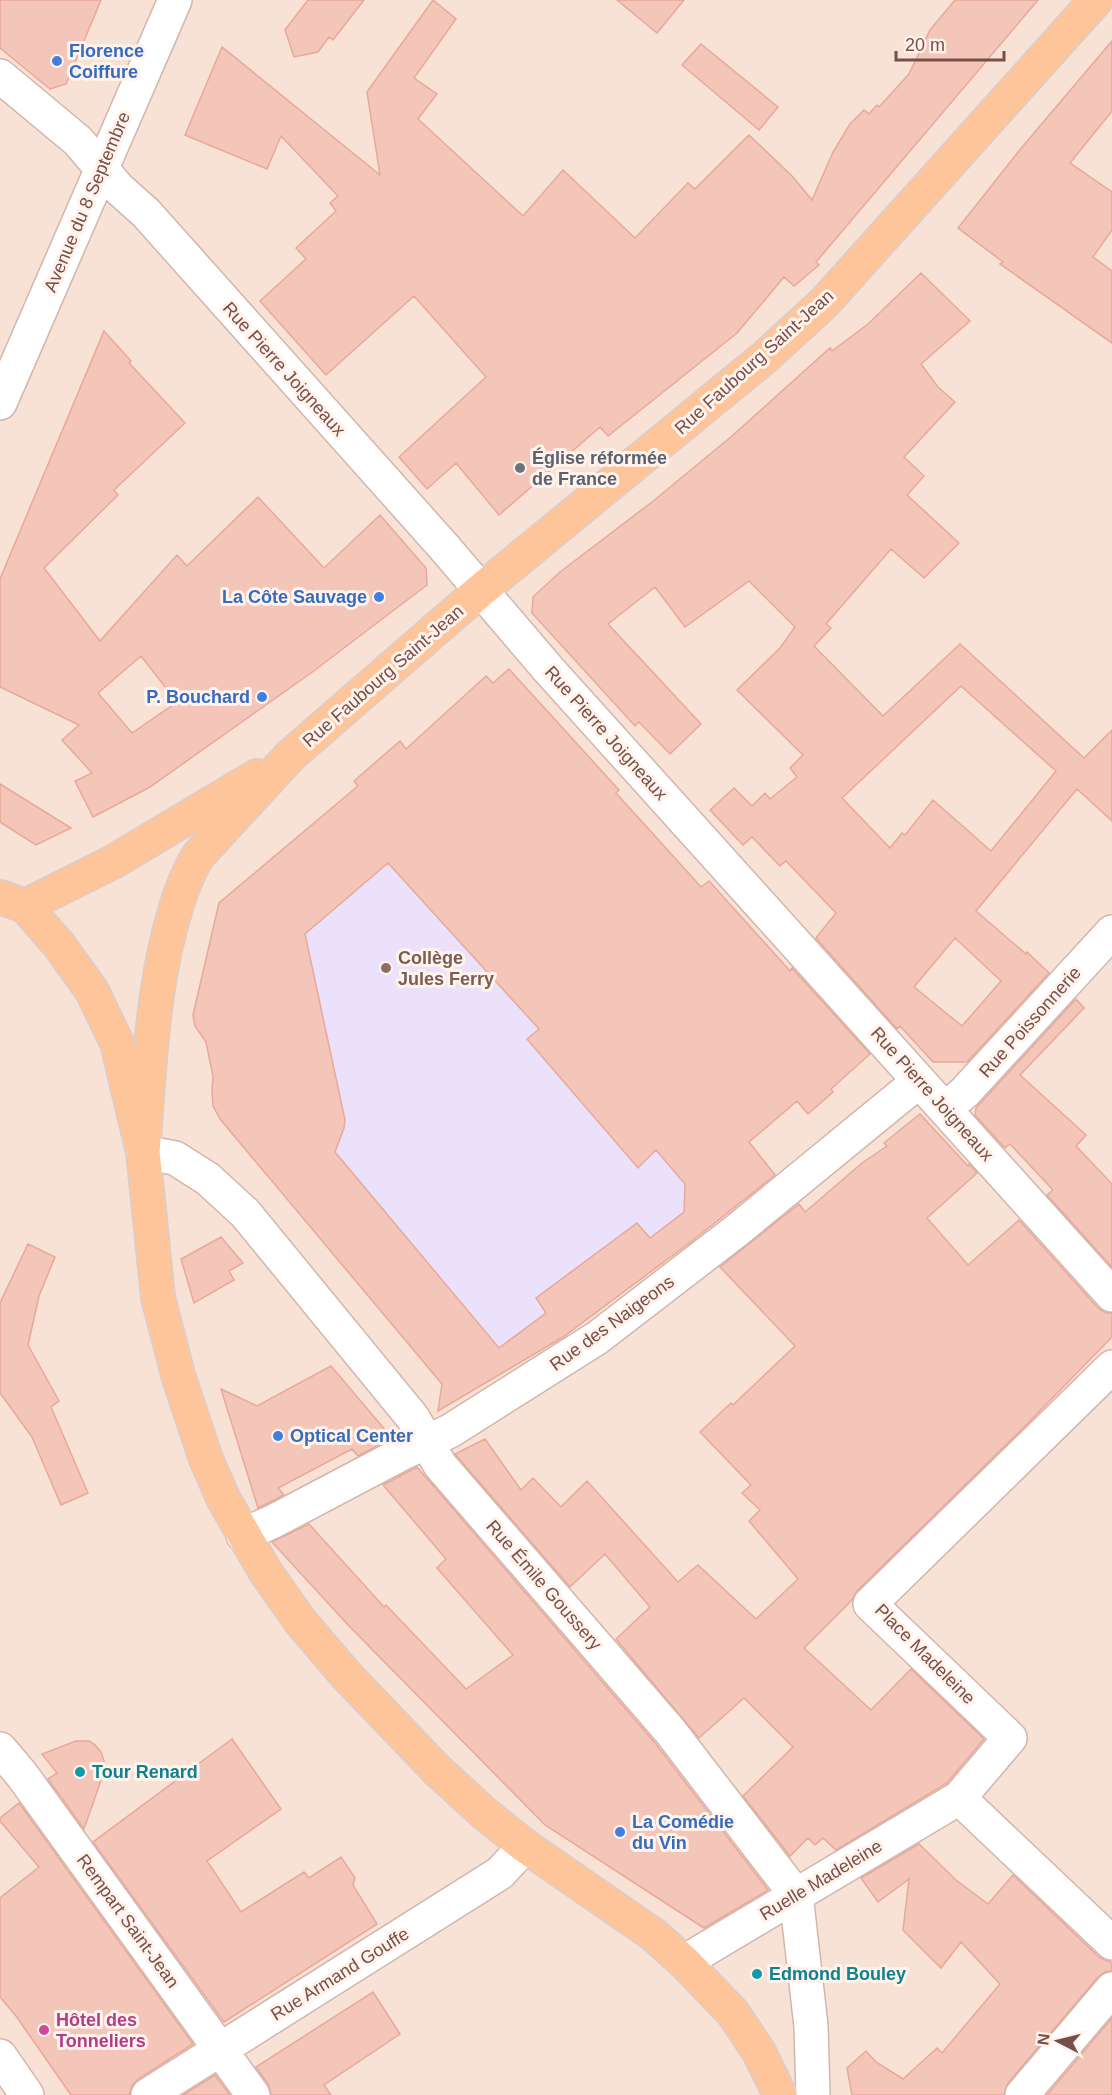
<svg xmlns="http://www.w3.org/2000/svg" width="1112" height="2095" font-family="Arial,sans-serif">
	<rect width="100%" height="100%" fill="#fdefe4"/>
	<path fill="#f8e1d5" d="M0,0H1112V2095H0Z"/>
	<path fill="#ece1fa" d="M400,741L438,790L681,1161L726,1215L564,1337L453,1402H450L441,1396V1389L444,1386L220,1119L212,1098L214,1078L206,1042L195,1026L193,1015L219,903L358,786L354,781Z"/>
	<path fill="#f4c6ba" stroke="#e8a89a" stroke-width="1.5" fill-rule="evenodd" d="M0,0H101L66,84L50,89L0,48Z
		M308,0H364L333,40L329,37L318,52L294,57L285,30Z
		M433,0L456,19L414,78L437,94L418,119L523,216L563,170L635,238L688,183L695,189L749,135L793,177L812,200L833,152L850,124L864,110L869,114L877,105L879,107L909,74L930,30L955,0H1038L816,262L819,265L794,286L784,277L737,333L608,436L600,427L499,515L456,463L427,489L399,457L486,377L414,296L326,375L260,301L306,259L296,248L336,211L330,203L338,196L281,136L267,169L185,135L222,47L380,175L367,92Z
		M617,0H684L657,33Z
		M1112,41V111L1070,163L1112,192V230L1093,257L1112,271V343L1000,264L1003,262L958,228L1023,146Z
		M701,44L778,107L759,130L682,65Z
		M921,273L970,321L921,364L938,387L955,402L904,457L924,476L907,495L959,543L924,578L891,549L826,624L831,628L814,646L883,716L960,644L1084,758L1112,730V821L1077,789L976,911L1026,954L1027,952L1049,973L967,1062H933L900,1026L897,1029L816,938L836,913L786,861L780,866L752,837L743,845L710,810L734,788L752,806L765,793L770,799L797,777L790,768L803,755L737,690L780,648L795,627L749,581L685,627L655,587L608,624L701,724L670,754L639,722L635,726L532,613L533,597L560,572L652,502L732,436L830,348L832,351L868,324ZM961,686L1056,771L991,851L933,800L905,835L902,833L890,848L842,798ZM955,938L1001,981L962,1026L914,987Z
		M104,331L131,361L129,363L185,423L114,490L118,495L44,568L100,641L177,555L187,566L258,497L324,568L380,515L426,568L427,585L311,673L150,787L93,817L75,781L92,773L62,740L79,725L0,687V579ZM141,656L177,702L132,733L98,693Z
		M509,669L619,790L616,793L701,887L709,881L790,971L792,968L870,1054L831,1089L833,1092L808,1114L797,1101L749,1142L775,1175L692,1241L563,1337L438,1411L442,1384L220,1119L213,1106L212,1090L213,1076L206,1042L195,1026L193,1015L219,903L358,786L354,781L400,741L406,749L486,676L493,683ZM388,863L539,1029L527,1039L638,1168L656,1150L685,1184L684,1212L650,1238L637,1223L536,1298L546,1313L499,1348L335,1152L344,1128L345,1120L305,934Z
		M0,784L71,828L36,845L0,822Z
		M1076,999L1084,1008L1020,1075L1086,1135L1076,1146L1112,1184V1267L1047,1195L1053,1190L1010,1144L1005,1148L975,1115L976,1108Z
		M920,1114L968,1166L969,1164L977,1173L927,1218L968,1265L1019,1220L1098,1308L1106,1313H1112V1337L1029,1422L857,1591L852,1600L804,1648L871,1710L911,1669L984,1739L947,1783L836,1850L823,1838L815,1845L808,1838L790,1856L743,1796L793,1747L744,1698L699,1738L616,1639L650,1607L605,1554L570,1587L455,1454L485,1439L521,1490L533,1478L561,1507L587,1481L678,1582L698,1565L756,1619L798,1579L749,1521L760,1510L742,1493L751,1485L700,1432L731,1403L733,1405L795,1346L720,1267L799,1204L805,1212L862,1163L887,1146L884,1143Z
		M221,1237L243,1263L229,1271L234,1280L194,1303L181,1259Z
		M28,1244L55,1257L39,1296L28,1345L59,1401L51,1407L88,1493L61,1505L32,1437L0,1393V1303Z
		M331,1366L392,1438L358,1456L352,1449L278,1488L284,1495L258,1508L221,1389L257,1406Z
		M417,1467L655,1743L768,1890L704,1928L545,1825L349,1626L272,1542L309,1524L384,1607L386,1605L466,1689L513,1655L437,1568L446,1559L383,1485Z
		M232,1739L281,1809L207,1861L241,1912L304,1872L309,1878L341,1857L355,1878L353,1885L377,1924L224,2022L93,1842Z
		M76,1741H89L94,1744L101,1752L105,1764V1769L84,1829L48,1779L57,1773L42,1754Z
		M19,1803L193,2044L138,2079L132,2086L129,2095H71L16,2016L0,1997V1898L39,1867L0,1821V1818Z
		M919,1844L956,1880L988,1904L1013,1875L1099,1957L1112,1963V1971L1105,1972L1098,1977L1008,2083L1004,2095H852L847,2068L866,2051L876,2062L903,2079L937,2048L942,2053L1000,1984L961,1942L941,1968L903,1930L909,1879L878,1902L861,1878Z
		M373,1992L400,2034L324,2085L331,2095H271L268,2084L256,2067Z
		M1112,2018V2095H1047Z
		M215,2075L230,2095H183Z"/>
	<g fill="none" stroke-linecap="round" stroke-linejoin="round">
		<defs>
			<path id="minor" d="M0,76L78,141L118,188L146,213L444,547L549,670L1112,1295
				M0,403L175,0
				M945,1109L965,1092L1112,932
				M143,1152L175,1158L208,1179L245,1213L413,1418L440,1465L670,1731L796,1895L811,2026L813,2095
				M243,1535L274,1521L405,1452L450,1431L597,1338L736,1231L919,1081
				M0,1749L22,1775L253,2095
				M959,1798L1112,1943
				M684,1962L959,1798L1010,1738L870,1604L1112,1367
				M0,2056L27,2095
				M148,2095L500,1873L525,1846
				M1022,2095L1112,1989"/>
			<path id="major" d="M0,897L25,906
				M25,906L59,945L92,991L117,1043L143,1152L158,1297L178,1375L206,1459L224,1500L265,1571L300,1621L346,1675L437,1770L485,1814L525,1846L654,1935L684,1962L733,2013L759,2052L780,2095
				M25,906L113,862L257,776
				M143,1152C149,1078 151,1002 170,929C177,903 184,879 198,856L291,755L481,590L765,357L824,303L1096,0"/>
		</defs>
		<use href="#minor" stroke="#d2b6ac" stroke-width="36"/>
		<use href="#major" stroke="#d9cecc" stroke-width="36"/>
		<use href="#minor" stroke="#fff" stroke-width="33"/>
		<use href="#major" stroke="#ffc59a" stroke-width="33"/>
	</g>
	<g fill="#3f7fe0" stroke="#fff3ec" stroke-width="2">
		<circle cx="57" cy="61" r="6"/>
		<circle cx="379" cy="597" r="6"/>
		<circle cx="262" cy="697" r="6"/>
		<circle cx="278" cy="1436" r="6"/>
		<circle cx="620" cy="1832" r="6"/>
	</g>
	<circle fill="#6b7280" stroke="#fff3ec" stroke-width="2" cx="520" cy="468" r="6"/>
	<circle fill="#8d6e63" stroke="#fff3ec" stroke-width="2" cx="386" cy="968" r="6"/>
	<g fill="#0f9aa8" stroke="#fff3ec" stroke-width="2">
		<circle cx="80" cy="1772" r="6"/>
		<circle cx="757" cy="1974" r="6"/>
	</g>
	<circle fill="#d1479c" stroke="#fff3ec" stroke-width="2" cx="44" cy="2030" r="6"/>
	<g text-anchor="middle" stroke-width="6" stroke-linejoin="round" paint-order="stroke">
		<g font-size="18" font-weight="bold" fill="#366cbe" stroke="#fff3ec" text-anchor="start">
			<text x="69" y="57">Florence<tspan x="69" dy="21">Coiffure</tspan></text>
			<text x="367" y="603" text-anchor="end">La Côte Sauvage</text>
			<text x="250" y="703" text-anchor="end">P. Bouchard</text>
			<text x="290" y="1442">Optical Center</text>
			<text x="632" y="1828">La Comédie<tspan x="632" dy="21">du Vin</tspan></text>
		</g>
		<g font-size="18" fill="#784f48" stroke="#fff3ec">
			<text transform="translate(87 202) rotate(-67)" y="6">Avenue du 8 Septembre</text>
			<text transform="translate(754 362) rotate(-42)" y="6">Rue Faubourg Saint-Jean</text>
			<text transform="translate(284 369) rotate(48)" y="6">Rue Pierre Joigneaux</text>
			<text transform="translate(383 676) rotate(-41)" y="6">Rue Faubourg Saint-Jean</text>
			<text transform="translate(606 733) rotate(48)" y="6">Rue Pierre Joigneaux</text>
			<text transform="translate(1030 1022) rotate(-48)" y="6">Rue Poissonnerie</text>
			<text transform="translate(932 1094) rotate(48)" y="6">Rue Pierre Joigneaux</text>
			<text transform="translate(612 1323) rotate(-36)" y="6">Rue des Naigeons</text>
			<text transform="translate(544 1585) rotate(49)" y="6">Rue Émile Goussery</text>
			<text transform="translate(925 1654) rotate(45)" y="6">Place Madeleine</text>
			<text transform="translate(821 1880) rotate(-31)" y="6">Ruelle Madeleine</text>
			<text transform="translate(128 1921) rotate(54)" y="6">Rempart Saint-Jean</text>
			<text transform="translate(340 1974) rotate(-32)" y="6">Rue Armand Gouffe</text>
		</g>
		<g font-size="18" font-weight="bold" fill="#5b616d" stroke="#fff3ec" text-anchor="start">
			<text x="532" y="464">Église réformée<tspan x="532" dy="21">de France</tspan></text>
		</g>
		<g font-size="18" font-weight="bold" fill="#785e54" stroke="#fff3ec" text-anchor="start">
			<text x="398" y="964">Collège<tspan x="398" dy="21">Jules Ferry</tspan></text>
		</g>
		<g font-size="18" font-weight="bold" fill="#0d838f" stroke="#fff3ec" text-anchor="start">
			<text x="92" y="1778">Tour Renard</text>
			<text x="769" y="1980">Edmond Bouley</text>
		</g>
		<g font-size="18" font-weight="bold" fill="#b23c85" stroke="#fff3ec" text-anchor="start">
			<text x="56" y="2026">Hôtel des<tspan x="56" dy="21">Tonneliers</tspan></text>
		</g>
	</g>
	<g transform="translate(1058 2041) rotate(277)" stroke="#fff3ec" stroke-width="4.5" paint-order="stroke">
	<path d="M0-4.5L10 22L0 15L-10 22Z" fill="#784f48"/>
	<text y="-9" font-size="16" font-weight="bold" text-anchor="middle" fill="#784f48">N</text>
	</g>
	<path d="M896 51v9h108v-9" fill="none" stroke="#784f48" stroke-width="3"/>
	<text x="905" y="51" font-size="18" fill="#784f48" stroke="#fff3ec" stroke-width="4.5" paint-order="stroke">20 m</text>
</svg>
